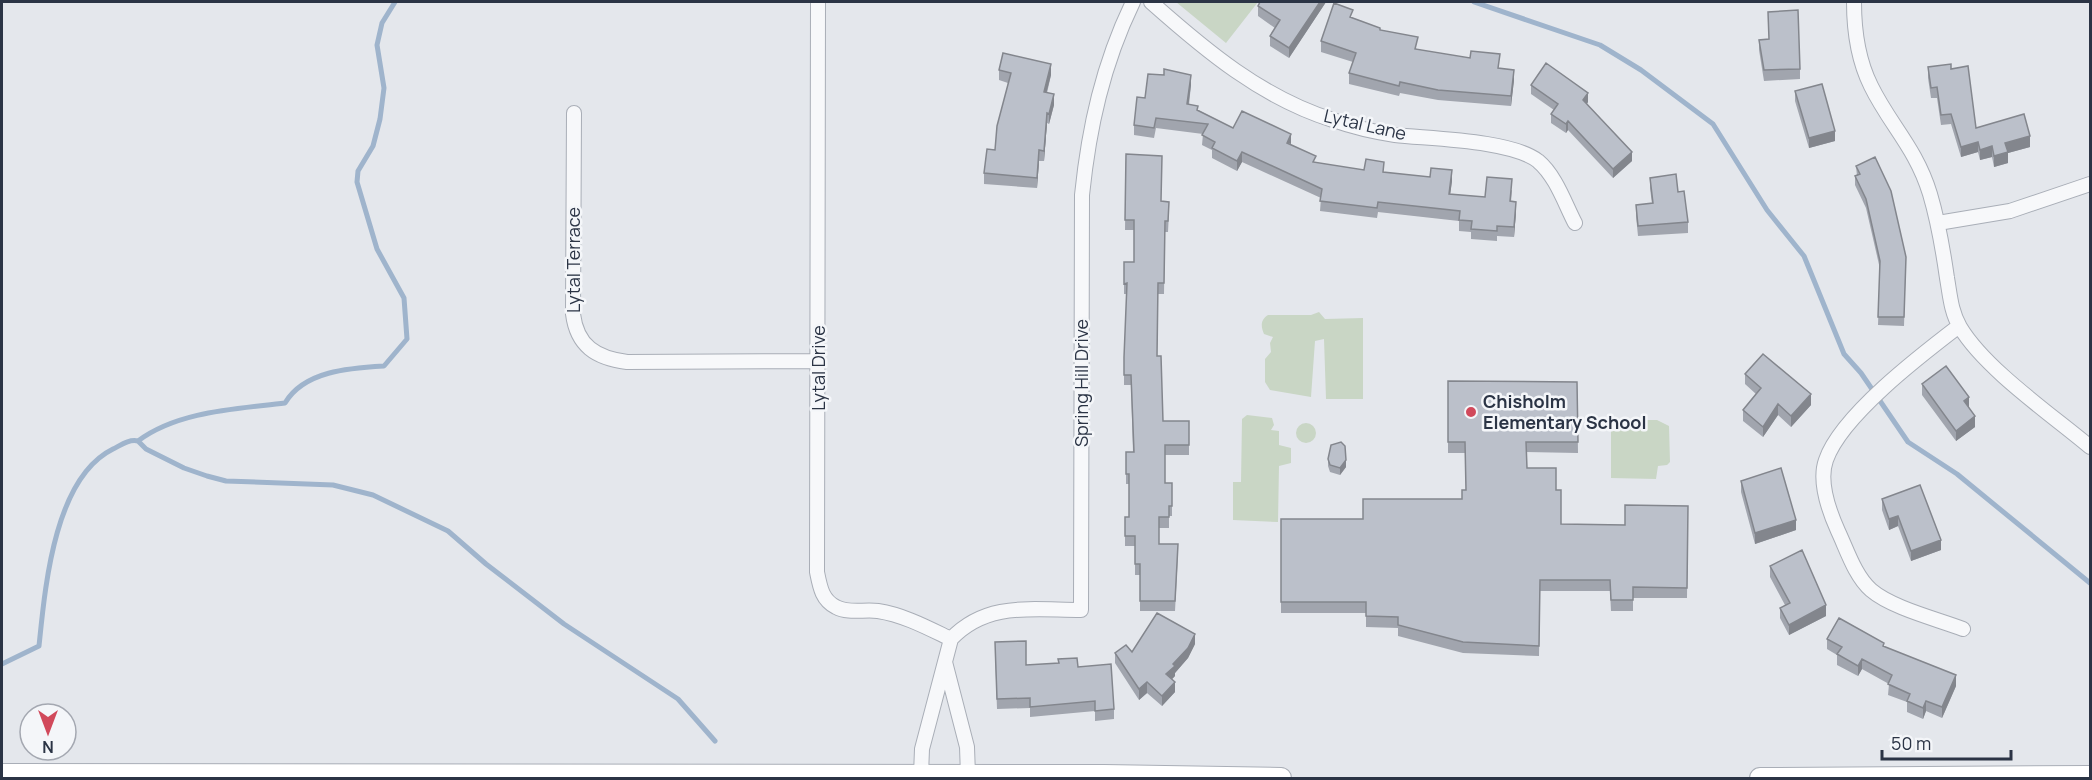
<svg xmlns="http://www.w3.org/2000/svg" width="2092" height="780" font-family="Manrope,sans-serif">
	<rect width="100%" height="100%" fill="#e4e7ec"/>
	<path fill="#c9d6c5" d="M1176,2H1258L1226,43Z
		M1319,312L1325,319L1363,318V399H1326L1324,339L1315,341L1311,397L1270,390L1265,382V359L1271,352L1270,343L1273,337L1264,334C1261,327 1260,320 1268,315H1311Z
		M1247,415L1272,418L1274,425L1271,430L1279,431V445L1291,448V463L1279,466L1278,522L1233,520V482H1241L1242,419Z
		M1611,420H1657L1669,426L1670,462L1667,465L1658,466L1656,479L1611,478Z
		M1296 433a10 10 0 1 1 20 0a10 10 0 1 1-20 0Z"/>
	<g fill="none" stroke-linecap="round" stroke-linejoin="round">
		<path stroke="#9fb4cc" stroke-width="5" d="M1474,2L1600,45L1641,70L1713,124L1767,210L1804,256L1844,354L1861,373L1908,442L1957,474L2090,583
			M138,441L146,449L184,468L207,476L226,481L333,485L373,495L448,531L486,564L564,624L678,699L715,741
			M2,664L39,646C45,588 54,478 113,449C121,445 129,439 138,441C178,411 237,409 285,403C304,371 349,368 384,366L407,339L404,298L377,249L357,182L358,171L373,146L380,119L384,88L377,45L382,23L395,2"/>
		<defs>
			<path id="street" d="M818,2L817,572C820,587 822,600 836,607C849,614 864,609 878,611C904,615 928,628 951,639
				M1151,2C1205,50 1262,98 1333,120C1353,127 1374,132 1395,135C1431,139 1511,140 1538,161C1556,176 1565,204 1575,223
				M1854,2C1854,30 1858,60 1871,86C1890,125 1916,148 1930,194C1938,221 1943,250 1947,278C1950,295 1951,312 1960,327C1985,369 2052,415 2090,447
				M574,113L573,314C577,346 596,358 627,362L819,361
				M1938,223L2010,211L2090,184
				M1959,326C1921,355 1841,416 1826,460C1818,482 1829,511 1838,531C1847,550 1855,576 1871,590C1892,608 1937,619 1963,629
				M945,662L967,747L968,775
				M921,775L922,749L951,639C987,601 1033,610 1081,610L1082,195C1089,127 1103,64 1133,2"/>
			<path id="secondary" d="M2,774L1104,775L1281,778
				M1760,778L2090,776"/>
		</defs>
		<use href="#street" stroke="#a9aeb7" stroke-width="16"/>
		<use href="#secondary" stroke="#a9aeb7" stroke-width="22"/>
		<use href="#street" stroke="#f7f8fa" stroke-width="14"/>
		<use href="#secondary" stroke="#fff" stroke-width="20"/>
	</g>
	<path fill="#a1a5ae" d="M1326,2L1289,58L1270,46V36L1275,28L1258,16V6Z
		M1353,18L1380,30L1417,49L1499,68L1514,80L1511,106L1438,100L1400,93L1399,96L1349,84V73L1353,62L1321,52V41Z
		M1759,40L1800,69V79L1764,81L1759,50Z
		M1928,67L1951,69L1976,128L2030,147L2008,153V163L1994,167L1992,157L1980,160L1978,152L1961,157L1951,124L1941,125L1937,98H1931L1928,78Z
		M999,70L1051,75L1047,93L1054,105L1049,124L1047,123L1044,161H1039L1037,188L984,184V173L995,150L1008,83L999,80Z
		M1164,75L1191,85L1189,105L1198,110L1233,128L1291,145L1316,163L1364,170L1452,181L1450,194L1485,197L1512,190L1511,202L1516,212L1514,237L1497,236V241L1471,239V232L1459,231V221L1378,212L1377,218L1320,211L1321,198L1242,162L1237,171L1212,158V150L1202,145L1203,134L1156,128L1154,138L1134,135V125L1145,98Z
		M1531,85L1588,102L1587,104L1632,161L1613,178L1568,130L1566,133L1551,123V114L1554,110L1531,94Z
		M1795,91L1835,141L1809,148L1795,101Z
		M1126,154L1169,212L1168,232H1165L1164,294H1158L1157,356L1163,421H1189V455H1165V483H1172V516H1169V528H1159V544L1178,554L1175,611H1140V575H1135V546H1125V517H1129V484H1126V452H1133L1131,385H1124V357L1127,294H1124V262H1134V230H1125Z
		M1856,166L1906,257L1904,326L1878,325L1880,269L1866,208L1855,185V176H1857Z
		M1650,178L1678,192L1688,222V233L1638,236L1636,216V205L1652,204L1650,188Z
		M1745,374L1811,405L1791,427L1778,415L1763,437L1743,421V410L1756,394L1745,384Z
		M1448,381L1577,382L1578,453L1526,452L1527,468L1556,490L1561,524L1625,525L1688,506L1687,598H1633V611H1611L1610,591H1540L1539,656L1463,653L1398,636V628L1366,627V613H1281V519H1363L1462,499L1466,490L1465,453H1448Z
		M1922,384L1969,407V408L1975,427L1956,441L1922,395Z
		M1328,459L1346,467L1340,475L1330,472L1328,466Z
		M1741,481L1796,530L1755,544L1741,492Z
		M1882,499L1941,550L1911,561L1898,526L1889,530L1882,510Z
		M1770,566L1826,616L1789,635L1780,618V608L1785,605L1770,577Z
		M1827,639L1884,647L1956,686L1942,718L1926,711L1923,719L1907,712V702L1888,695L1889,684L1862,669L1858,676L1837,665V655L1827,649Z
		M1195,644L1188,658L1175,673V676L1172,679L1175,692L1162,706L1147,693L1139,700L1115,663V653Z
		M995,652L1026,665L1078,667L1114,709V719L1095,721V711L1030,717V708L997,709Z"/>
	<path fill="#83868d" d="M1320,2H1326L1289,58V48Z
		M1051,64V75L1044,102V92Z
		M1514,70V80L1511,106V96Z
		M1191,75V85L1187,115V104Z
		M1588,93V102L1583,109V100Z
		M1054,94V105L1049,124V114Z
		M1047,113V123L1044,161V151Z
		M1568,121V130L1566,133V124Z
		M1835,131V141L1809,148V138Z
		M1291,134V144L1287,143Z
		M2030,136V147L2008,153V163L1994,167V156L2005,143Z
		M1978,142V152L1961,157V147Z
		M1992,146V157L1980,160V150Z
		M1039,150V161L1037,188V178Z
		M1242,152V162L1237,171V161Z
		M1632,152V161L1613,178V169Z
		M1452,170V181L1449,204V194Z
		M1516,202V212L1514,237V227Z
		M1811,394V405L1791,427V416Z
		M1969,397V407L1964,412V401Z
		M1778,404V415L1763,437V427Z
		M1975,416V427L1956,441V431Z
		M1346,460V467L1340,475V468Z
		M1898,516V526L1889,530V519Z
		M1796,520V530L1755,544V533Z
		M1941,540V550L1911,561V551Z
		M1826,605V616L1789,635V625Z
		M1195,634V644L1188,658L1175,673V676L1166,685V674Z
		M1862,659V669L1858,676V666Z
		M1956,675V686L1942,718V707Z
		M1147,682V693L1139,700V689Z
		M1175,682V692L1162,706V696Z
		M1926,701V711L1923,719V708Z"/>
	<path fill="#bbc0ca" stroke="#83868d" stroke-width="1.5" d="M1260,2H1320L1289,48L1270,36L1280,20L1258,6Z
		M1334,3L1353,10L1350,17L1380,28V30L1418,37L1415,49L1470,58L1471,51L1500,54L1498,68L1514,70L1511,96L1438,90L1400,82L1399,86L1349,73L1356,53L1321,41Z
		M1798,10L1800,69L1764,70L1759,40L1769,39L1768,12Z
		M1003,53L1051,64L1044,92L1054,94L1049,114L1047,113L1044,151L1039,150L1037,178L984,173L987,149L995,150L997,126L1011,73L999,70Z
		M1546,63L1588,93L1583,100L1632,152L1613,169L1568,121L1566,124L1551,114L1558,104L1531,85Z
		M1951,64V69L1968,66L1976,128L2024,114L2030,136L2005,143L2008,152L1994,156L1992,146L1980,150L1978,142L1961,147L1951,114L1941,115L1937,87L1931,88L1928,67Z
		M1164,69L1191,75L1187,104L1198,106L1197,110L1233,128L1242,111L1291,134L1287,143L1316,156L1313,162L1364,170L1366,159L1384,162L1383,172L1430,177L1431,168L1452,170L1449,194L1485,197L1487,177L1512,179L1510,201L1516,202L1514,227L1497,226V231L1471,229L1472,221L1459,220L1460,211L1378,202L1377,208L1320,201L1322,189L1242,152L1237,161L1212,148L1215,142L1202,135L1208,124L1156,118L1154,128L1134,125L1137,97L1145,98L1148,74L1164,75Z
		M1822,84L1835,131L1809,138L1795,91Z
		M1126,154L1162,156L1161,201L1169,202L1168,221H1165L1164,283H1158L1157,356H1161L1163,421H1189V445H1165V483H1172V506H1169V517H1159V544H1178L1175,601H1140V564H1135V536H1125V517H1129V474H1126V452H1134L1131,375H1124V357L1127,283L1124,284V262H1134V220H1125Z
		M1875,157L1891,191L1906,257L1904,317H1878L1880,261L1866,199L1855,176L1860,174L1856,166Z
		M1676,174L1678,192L1684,191L1688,222L1638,226L1636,205L1653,203L1650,178Z
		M1763,354L1811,394L1791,416L1778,404L1763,427L1743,410L1761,388L1745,374Z
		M1946,366L1969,397L1964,401L1975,416L1956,431L1922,384Z
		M1448,381L1577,382L1578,442H1526L1527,468H1556V490H1561V524L1625,525V505L1688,506L1687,588L1633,587V600H1611L1610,580H1540L1539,646L1463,642L1398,625V617L1366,616V602H1281V519H1363V499H1462V490H1466L1465,442H1448Z
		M1341,442L1345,446L1346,460L1340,468L1330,465L1328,459L1331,445Z
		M1781,468L1796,520L1755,533L1741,481Z
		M1920,485L1941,540L1911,551L1898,516L1889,519L1882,499Z
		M1802,550L1826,605L1789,625L1780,608L1790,603L1770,566Z
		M1157,613L1195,634L1188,648L1173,664L1175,666L1166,674L1175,682L1162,696L1147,682L1139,689L1115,653L1126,645L1132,652Z
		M1839,618L1884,643L1883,646L1956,675L1942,707L1926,701L1923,708L1907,701L1910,694L1888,684L1892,675L1862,659L1858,666L1837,654L1842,647L1827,639Z
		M1026,641V665L1059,663L1058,659L1077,658L1078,667L1111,664L1114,709L1095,711V701L1030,707V698L997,699L995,642Z"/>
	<circle fill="#d1495b" stroke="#f4f6f9" stroke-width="2" cx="1471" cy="412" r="6"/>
	<g text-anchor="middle" stroke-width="5" stroke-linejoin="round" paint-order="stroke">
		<g font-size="18" fill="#2b3445" stroke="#f4f6f9">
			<text transform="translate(1365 125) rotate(13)" y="6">Lytal Lane</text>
			<text transform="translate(574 260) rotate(-90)" y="6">Lytal Terrace</text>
			<text transform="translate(819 368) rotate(-90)" y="6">Lytal Drive</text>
			<text transform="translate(1082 383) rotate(-90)" y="6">Spring Hill Drive</text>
		</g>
		<g font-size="18" font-weight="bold" fill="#2b3445" stroke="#f4f6f9" text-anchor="start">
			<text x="1483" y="408">Chisholm<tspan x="1483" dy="21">Elementary School</tspan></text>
		</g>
	</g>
	<rect width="2092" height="780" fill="none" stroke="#2b3445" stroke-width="6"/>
	<g transform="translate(48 732) rotate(180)"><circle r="28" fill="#f4f6f9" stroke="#a4a8b1" stroke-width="1.5"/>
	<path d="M0-4.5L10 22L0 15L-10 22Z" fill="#d1495b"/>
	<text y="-9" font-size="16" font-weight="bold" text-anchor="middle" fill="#2b3445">N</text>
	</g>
	<path d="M1882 750v9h129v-9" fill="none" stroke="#2b3445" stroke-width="3"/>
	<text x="1891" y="750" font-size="18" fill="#2b3445" stroke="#f4f6f9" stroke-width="4.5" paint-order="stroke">50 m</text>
</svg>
